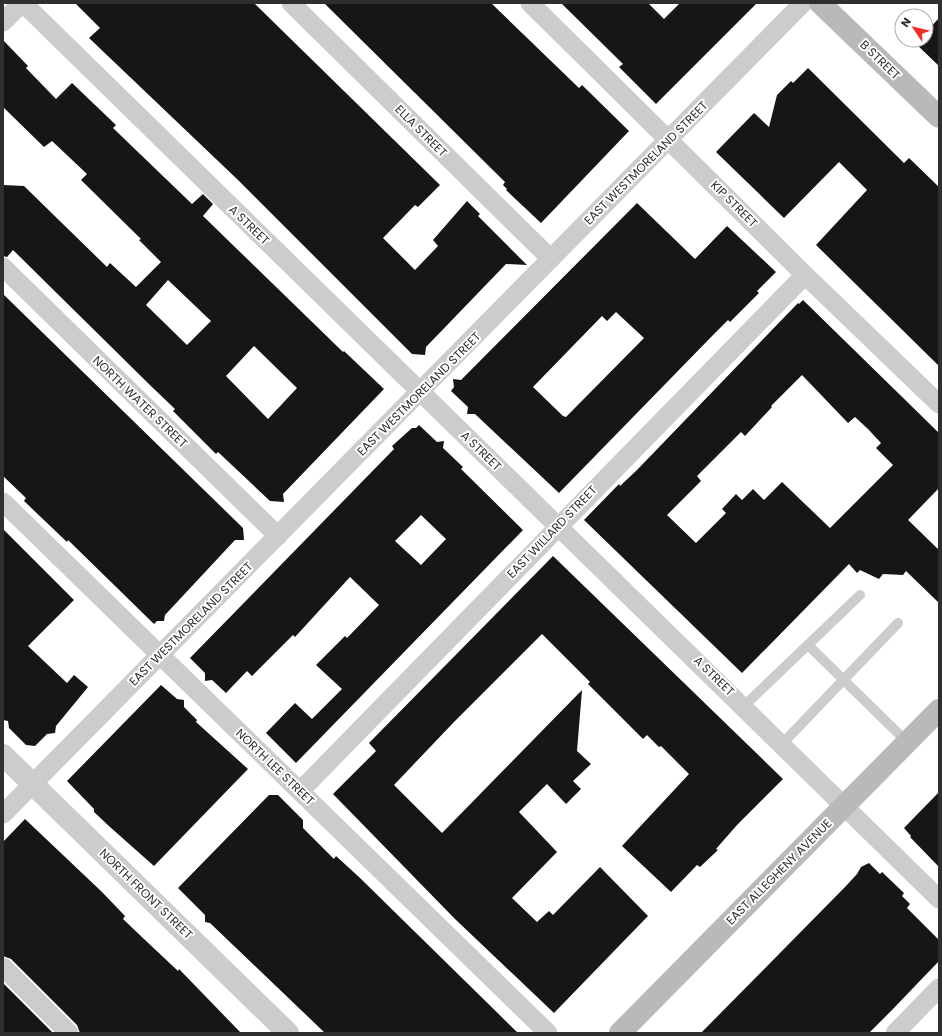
<svg xmlns="http://www.w3.org/2000/svg" width="942" height="1036" font-family="Poppins,sans-serif">
	<rect width="100%" height="100%" fill="#fff"/>
	<path fill="#161616" fill-rule="evenodd" d="M75,3H254L440,185L418,207L415,205L383,238L415,270L438,246L433,240L467,201L480,214L478,216L527,265L506,264L426,347L425,355L412,354L238,180L89,38L100,28Z
		M324,3H491L579,88L582,85L629,131L541,223L506,190L507,189L503,185L505,182Z
		M561,3H648L664,19L680,3H757L656,104L619,67L623,64Z
		M939,18V66L915,43L918,40H926V32Z
		M3,40L28,66L26,68L56,99L72,83L116,125L113,128L192,204L203,194L213,204L203,216L343,352L344,351L384,389L283,494L284,502L270,501L218,452L216,454L173,411L175,409L153,388L13,250L7,257L3,256V185L24,186L107,267L110,263L136,287L161,262L139,240L141,239L81,180L87,174L52,141L44,147L3,107ZM168,280L211,321L187,345L146,305ZM254,346L297,388L268,419L226,376Z
		M808,68L904,163L909,158L939,187V366L816,245L867,190L839,162L784,218L716,152L754,113L769,127L777,95L791,81L793,83Z
		M637,203L695,259L727,226L776,272L757,291L759,293L730,322L728,320L715,333L559,493L475,414H467L468,407L451,391L454,387L453,379L461,380ZM616,312L644,338L566,417L563,416L533,387L602,316L607,321Z
		M3,294L243,528L244,540H235L165,615L164,621H157L154,624L68,540L67,542L24,501L26,498L3,476Z
		M803,300L939,433V488L908,520L939,550V603L906,571L903,575L883,574L879,579L860,570L857,573L849,564L742,673L584,520L619,484L620,486L637,470L798,303L799,304ZM802,375L848,423L855,417L868,429L881,443L876,448L893,465L830,528L782,482L764,500L753,489L742,500L736,494L722,509L726,513L696,543L667,515L701,481L697,476L741,432L745,436L772,407L771,406Z
		M419,425L437,442L444,441L443,448L463,467L461,469L523,530L296,763L266,733L295,703L312,719L342,689L316,665L345,636L347,638L379,605L350,577L295,637L293,635L252,676L247,671L226,693L212,680L205,681V673L190,658L394,449L392,446L412,428H416ZM421,515L446,539L421,565L395,541Z
		M3,529L74,600L28,646L67,683L74,675L88,687L56,726L55,733L47,734L35,746L26,745L9,728L8,721L3,720Z
		M553,556L783,779L737,825L716,849L718,850L700,867L697,865L671,892L622,846L689,774L661,746L659,747L647,735L643,739L588,684L590,682L542,634L453,723L394,785L442,833L582,690L577,751L591,764L573,781L581,789L566,804L547,784L519,812L557,852L512,898L537,922L549,911L553,915L600,867L648,916L554,1013L455,919L333,794L376,751L369,743Z
		M161,685L177,699L184,700V707L197,720L196,722L248,769L154,866L110,827L94,812V809L67,781Z
		M939,792V867L910,837L911,836L904,828Z
		M269,795H278L303,820V828L334,859L336,856L359,877L518,1033H325L210,923L205,922V915L178,888Z
		M25,819L102,892L125,916L123,919L144,939L178,971L179,969L241,1033H80L77,1025L11,959L3,956V842Z
		M869,863L880,874L882,872L904,893L902,896L910,904L907,908L939,940V961L892,1010L869,1033H701L846,886L857,874L861,867Z
		M3,983L53,1033H3Z"/>
	<g fill="none" stroke-linecap="round" stroke-linejoin="round">
		<path stroke="#ccc" stroke-width="10" d="M808,645L907,742
			M744,706L860,595
			M782,744L898,623"/>
		<path stroke="#ccc" stroke-width="19" d="M23,3L939,899
			M291,3L551,259
			M530,3L805,275L939,404
			M3,22L22,3
			M3,267L278,536
			M3,502L548,1033
			M300,791L805,275
			M3,814L803,3
			M3,967L69,1033
			M895,1033L939,988"/>
		<path stroke="#ccc" stroke-width="22" d="M3,755L288,1033"/>
		<path stroke="#b9b9b9" stroke-width="22" d="M820,3L939,117
			M620,1033L939,710"/>
	</g>
	<g text-anchor="middle" stroke-width="4" stroke-linejoin="round" paint-order="stroke">
		<g font-size="12" fill="#2f2f2f" stroke="#fff">
			<text transform="translate(880 60) rotate(44)" y="4">B STREET</text>
			<text transform="translate(421 131) rotate(45)" y="4">ELLA STREET</text>
			<text transform="translate(646 163) rotate(-45)" y="4">EAST WESTMORELAND STREET</text>
			<text transform="translate(734 204) rotate(45)" y="4">KIP STREET</text>
			<text transform="translate(249 225) rotate(44)" y="4">A STREET</text>
			<text transform="translate(419 394) rotate(-45)" y="4">EAST WESTMORELAND STREET</text>
			<text transform="translate(140 402) rotate(44)" y="4">NORTH WATER STREET</text>
			<text transform="translate(481 451) rotate(44)" y="4">A STREET</text>
			<text transform="translate(552 532) rotate(-46)" y="4">EAST WILLARD STREET</text>
			<text transform="translate(191 624) rotate(-45)" y="4">EAST WESTMORELAND STREET</text>
			<text transform="translate(714 676) rotate(44)" y="4">A STREET</text>
			<text transform="translate(275 767) rotate(44)" y="4">NORTH LEE STREET</text>
			<text transform="translate(779 872) rotate(-45)" y="4">EAST ALLEGHENY AVENUE</text>
			<text transform="translate(146 894) rotate(44)" y="4">NORTH FRONT STREET</text>
		</g>
	</g>
	<rect width="942" height="1036" fill="none" stroke="#2f2f2f" stroke-width="8"/>
	<g transform="translate(914 28) rotate(305)"><circle r="19" fill="#ffffff" stroke="#acacac"/>
	<path d="M0-3L7 15L0 10L-7 15Z" fill="#f12d26"/>
	<text y="-6" font-size="11" font-weight="bold" text-anchor="middle" fill="#2f2f2f">N</text>
	</g>
</svg>
